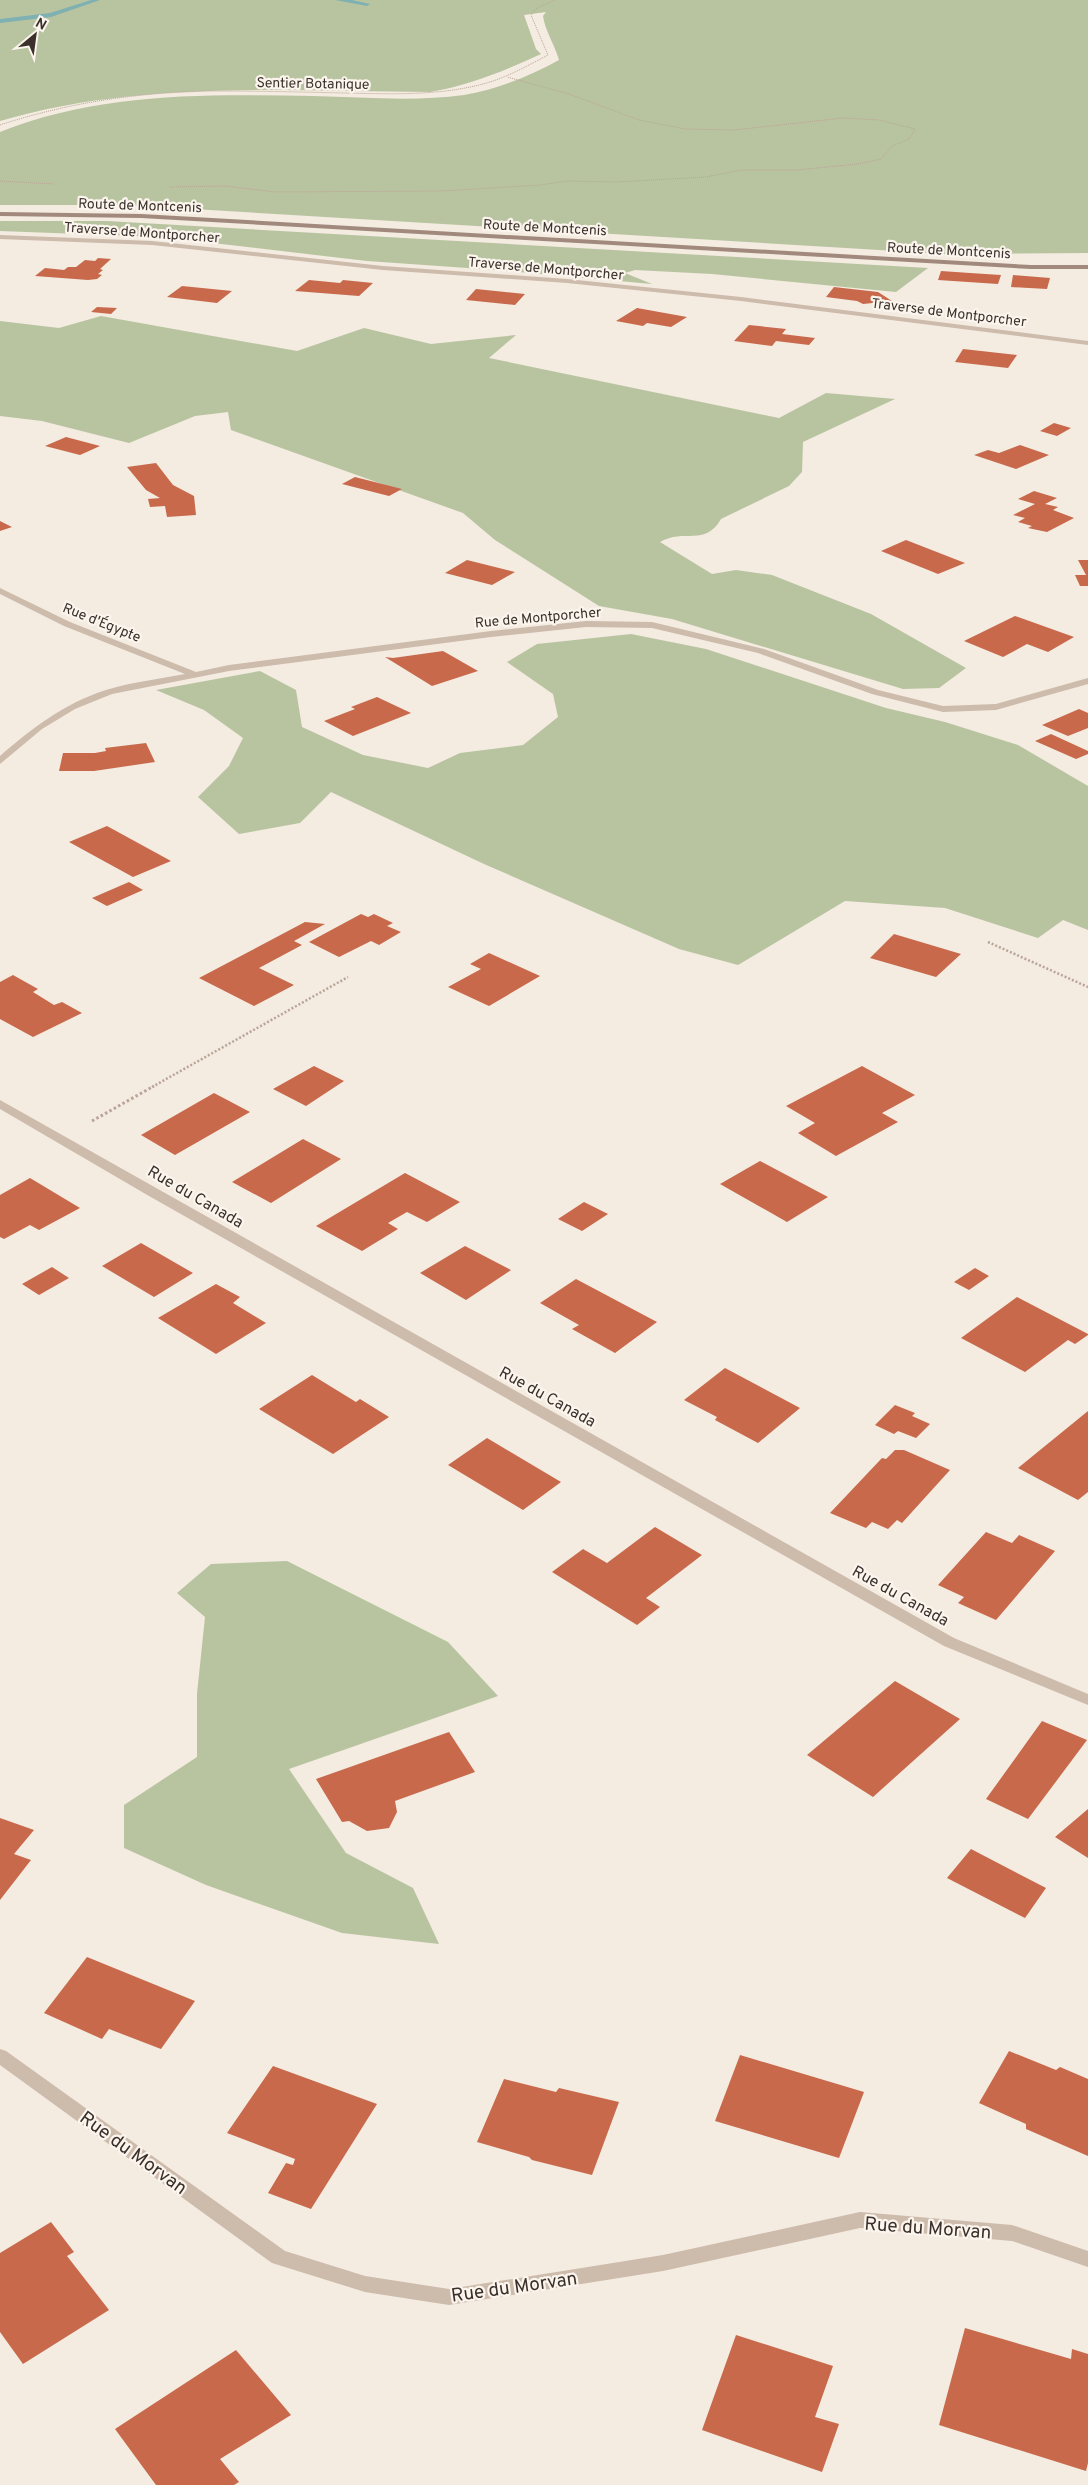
<svg xmlns="http://www.w3.org/2000/svg" width="1088" height="2485" font-family="Overpass,sans-serif">
	<rect width="100%" height="100%" fill="#f4ebe1"/>
	<path fill="#b8c4a0" d="M0,0H1088V253L946,254L126,205H0V132C99,92 207,94 313,96C362,97 414,102 464,95C496,90 530,76 559,60C555,45 545,31 543,16L546,12L524,15L536,49L541,54C504,71 470,85 430,92C286,91 140,80 0,121Z
		M0,221H107L928,268L896,292L712,274L635,270L625,273L652,284L496,270L367,261L161,237L0,231Z
		M101,316L297,351L364,328L431,344L516,335L489,358L779,418L826,393L895,399L803,442L802,472L789,486L721,519C705,547 684,528 660,542L712,574L736,570L772,575L871,614L966,668L939,688L903,689L672,619L599,606L495,540L463,513L231,430L228,412L195,416L129,443L42,421L0,416V321L59,328Z
		M631,634L706,649L886,708L945,722L1018,745L1088,786V930L1063,920L1038,938L945,908L845,901L738,965L679,949L484,864L331,792L300,823L239,834L198,797L229,766L243,738L204,710L156,690L260,671L296,690L302,727L363,755L428,768L460,753L523,745L558,717L553,694L507,662L537,644Z
		M287,1561L448,1642L498,1696L289,1769L346,1853L413,1888L439,1944L342,1933L206,1885L124,1848V1805L197,1757V1694L205,1617L177,1593L211,1564Z"/>
	<g fill="none" stroke-linecap="round" stroke-linejoin="round">
		<path fill="#7fb0b2" fill-rule="evenodd" d="M91,0H100L51,17L0,23V19L50,13Z
			M335,0H352L370,4L367,6Z"/>
	</g>
	<path fill="#c8694b" d="M98,258L111,259L100,269L103,270L98,274L102,275L97,279L88,280L35,276L45,268L64,270L68,267H76L85,260L95,261Z
		M941,271L970,273L1001,275L998,284L938,280Z
		M1013,275L1050,278L1047,289L1011,287Z
		M309,280L340,283L343,280L373,283L359,296L295,291Z
		M182,286L232,291L217,303L167,297Z
		M834,287L878,292L892,301L863,304L857,301L826,297Z
		M476,289L525,294L515,305L466,300Z
		M97,307L117,308L111,314L91,312Z
		M637,308L687,317L671,327L647,323L643,326L616,321Z
		M984,315L995,316L994,322L982,321Z
		M749,325L786,329L782,334L815,338L809,345L776,341L772,346L734,341Z
		M963,349L1017,355L1008,368L955,362Z
		M1054,423L1071,428L1057,436L1040,431Z
		M66,437L100,446L80,455L45,446Z
		M1020,445L1049,455L1016,469L974,455L988,450L999,453Z
		M156,463L173,485L194,496L196,515L167,517L165,506L150,507L148,499L160,498L146,490L127,467Z
		M355,477L402,489L389,496L342,484Z
		M1034,491L1057,498L1045,504L1058,507L1053,510L1074,518L1047,532L1028,528L1032,526L1018,522L1025,518L1013,515L1035,504L1018,499Z
		M0,521L12,527L0,531Z
		M906,540L965,563L938,574L881,551Z
		M467,560L515,572L492,585L445,573Z
		M1078,560H1088V586H1080L1075,575H1086Z
		M1015,616L1074,637L1048,652L1027,644L1003,657L964,641Z
		M443,651L478,671L432,686L385,657L393,658Z
		M377,697L411,713L353,736L324,721L355,709L351,707Z
		M1079,709L1088,713V728L1068,736L1042,725Z
		M1051,734L1088,751V754L1076,759L1035,741Z
		M146,743L155,762L94,771H59L63,753H95L106,751L105,748Z
		M107,826L171,861L133,877L69,842Z
		M129,882L143,890L107,906L92,898Z
		M361,914L368,917L374,914L393,923L387,926L401,932L379,945L371,941L339,957L309,942Z
		M305,922L325,924L294,941L302,945L259,968L294,985L254,1006L199,978Z
		M894,934L961,954L936,977L870,958Z
		M489,953L540,976L489,1006L448,987L481,969L470,964Z
		M13,975L38,989L33,992L54,1005L62,1002L82,1013L33,1037L0,1019V982Z
		M314,1066L344,1081L306,1106L273,1089Z
		M862,1066L915,1095L882,1113L898,1122L836,1156L798,1133L815,1123L786,1106Z
		M214,1093L250,1112L175,1155L141,1135Z
		M303,1139L341,1159L271,1203L232,1182Z
		M760,1161L828,1197L787,1222L720,1184Z
		M405,1173L460,1202L427,1222L407,1212L388,1223L398,1229L362,1251L316,1226Z
		M30,1178L80,1208L39,1230L30,1225L4,1239L0,1237V1195Z
		M584,1202L608,1214L582,1231L558,1219Z
		M141,1243L193,1273L154,1297L102,1266Z
		M465,1246L511,1270L466,1300L420,1273Z
		M52,1267L69,1278L39,1295L22,1284Z
		M975,1268L989,1276L969,1290L954,1282Z
		M576,1279L657,1322L615,1353L572,1329L579,1325L540,1303Z
		M216,1284L240,1297L233,1303L266,1323L216,1354L158,1318Z
		M1017,1297L1088,1334V1335L1075,1344L1068,1340L1025,1372L961,1338Z
		M725,1368L800,1408L758,1443L715,1420L717,1417L684,1400Z
		M312,1375L356,1402L360,1399L389,1417L333,1454L259,1409Z
		M895,1405L915,1413L912,1416L930,1424L916,1438L898,1431L894,1434L875,1425Z
		M1088,1411V1492L1078,1500L1018,1468Z
		M487,1438L561,1482L523,1510L448,1465Z
		M895,1450H904L950,1470L902,1523L897,1520L888,1529L872,1522L866,1528L830,1513L882,1458L886,1459Z
		M655,1527L702,1555L646,1598L660,1607L637,1625L552,1572L583,1549L607,1563Z
		M986,1532L1012,1543L1019,1535L1055,1551L996,1620L958,1603L964,1597L938,1585Z
		M895,1681L960,1719L873,1797L807,1755Z
		M1042,1721L1087,1740L1028,1819L986,1799Z
		M449,1732L475,1772L395,1801L397,1812L389,1828L367,1831L349,1821L342,1822L316,1779Z
		M1088,1809V1858L1055,1837Z
		M0,1818L34,1830L14,1854L31,1860L0,1900Z
		M971,1849L1046,1888L1025,1918L947,1878Z
		M87,1957L195,2001L161,2049L109,2029L102,2039L44,2013Z
		M1009,2051L1056,2070L1060,2067L1088,2079V2156L1026,2129V2124L979,2103Z
		M740,2055L864,2092L839,2158L715,2121Z
		M273,2066L377,2104L311,2209L268,2193L286,2163L293,2165L295,2159L227,2133Z
		M504,2079L556,2092L559,2088L619,2102L592,2175L532,2160L529,2157L477,2142Z
		M51,2222L74,2252L67,2256L109,2310L23,2364L0,2332V2253Z
		M965,2328L1071,2359L1072,2349L1088,2354V2463L1086,2471L939,2425Z
		M736,2335L833,2366L815,2417L839,2424L822,2472L702,2430Z
		M236,2350L291,2415L220,2459L239,2482L234,2485H156L115,2429Z"/>
	<g fill="none" stroke-linecap="round" stroke-linejoin="round">
		<path stroke="#b9a596" stroke-width="1" stroke-dasharray="1 1" stroke-linecap="butt" d="M0,125C70,102 141,92 215,91C258,91 301,92 344,93C390,94 437,96 483,84C506,78 527,66 548,55L531,15L537,8L555,0
			M0,181L54,184
			M170,187L225,186L275,192L441,191L540,185L567,181L617,182L706,177L741,170H796L858,164L881,159L892,146L909,139L915,129L879,120L843,118L734,130L685,129L639,120L569,94L507,77"/>
		<path stroke="#b9a596" stroke-width="2.5" stroke-dasharray="2 2" stroke-linecap="butt" d="M988,942L1088,987
			M152,1087L348,977"/>
		<path stroke="#b9a596" stroke-width="3" stroke-dasharray="2.5 2.5" stroke-linecap="butt" d="M92,1121L154,1086"/>
		<path fill="#cdbbac" fill-rule="evenodd" d="M0,235L152,241L383,266L567,279L741,297L1088,341V345L741,301L567,283L383,270L152,245L0,239Z
			M0,588L70,622L196,672L229,665L491,631L586,621L652,622L764,649L878,690L943,706L996,704L1088,678V684L996,710L943,712L872,694L758,653L652,628L586,627L491,637L229,671L112,694L75,709L42,729L0,764V756C32,728 65,703 106,690C132,682 159,679 185,674L64,626L0,594Z
			M0,1100L954,1638L1088,1694V1705L944,1646L149,1196L0,1109Z
			M0,2049L6,2051L285,2251L365,2276L449,2289L663,2255L860,2212L1012,2225L1088,2251V2267L1012,2241L860,2228L663,2271L449,2305L365,2292L272,2263L0,2065Z"/>
		<path fill="#a18a7d" fill-rule="evenodd" d="M0,212L141,214L1031,265H1088V269H1031L141,218L0,216Z"/>
	</g>
	<g text-anchor="middle" stroke-width="4.5" stroke-linejoin="round" paint-order="stroke">
		<g font-size="14" fill="#3b302b" stroke="#fbf5ee">
			<text transform="translate(313 83) rotate(1)" y="5">Sentier Botanique</text>
			<text transform="translate(140 205) rotate(2)" y="5">Route de Montcenis</text>
			<text transform="translate(545 227) rotate(3)" y="5">Route de Montcenis</text>
			<text transform="translate(142 232) rotate(4)" y="5">Traverse de Montporcher</text>
			<text transform="translate(949 250) rotate(3)" y="5">Route de Montcenis</text>
			<text transform="translate(546 268) rotate(5)" y="5">Traverse de Montporcher</text>
			<text transform="translate(949 312) rotate(7)" y="5">Traverse de Montporcher</text>
			<text transform="translate(538 617) rotate(-5)" y="5">Rue de Montporcher</text>
			<text transform="translate(102 622) rotate(22)" y="5">Rue d'Égypte</text>
		</g>
		<g font-size="16" fill="#3b302b" stroke="#fbf5ee">
			<text transform="translate(196 1196) rotate(30)" y="6">Rue du Canada</text>
			<text transform="translate(548 1396) rotate(29)" y="6">Rue du Canada</text>
			<text transform="translate(901 1595) rotate(29)" y="6">Rue du Canada</text>
		</g>
		<g font-size="19" fill="#3b302b" stroke="#fbf5ee">
			<text transform="translate(134 2152) rotate(36)" y="7">Rue du Morvan</text>
			<text transform="translate(928 2227) rotate(4)" y="7">Rue du Morvan</text>
			<text transform="translate(514 2286) rotate(-8)" y="7">Rue du Morvan</text>
		</g>
	</g>
	<g transform="translate(35 35) rotate(29)" stroke="#fbf5ee" stroke-width="4" paint-order="stroke">
	<path d="M0-4L9 19L0 12L-9 19Z" fill="#3b302b"/>
	<text y="-8" font-size="14" font-weight="bold" text-anchor="middle" fill="#3b302b">N</text>
	</g>
</svg>
